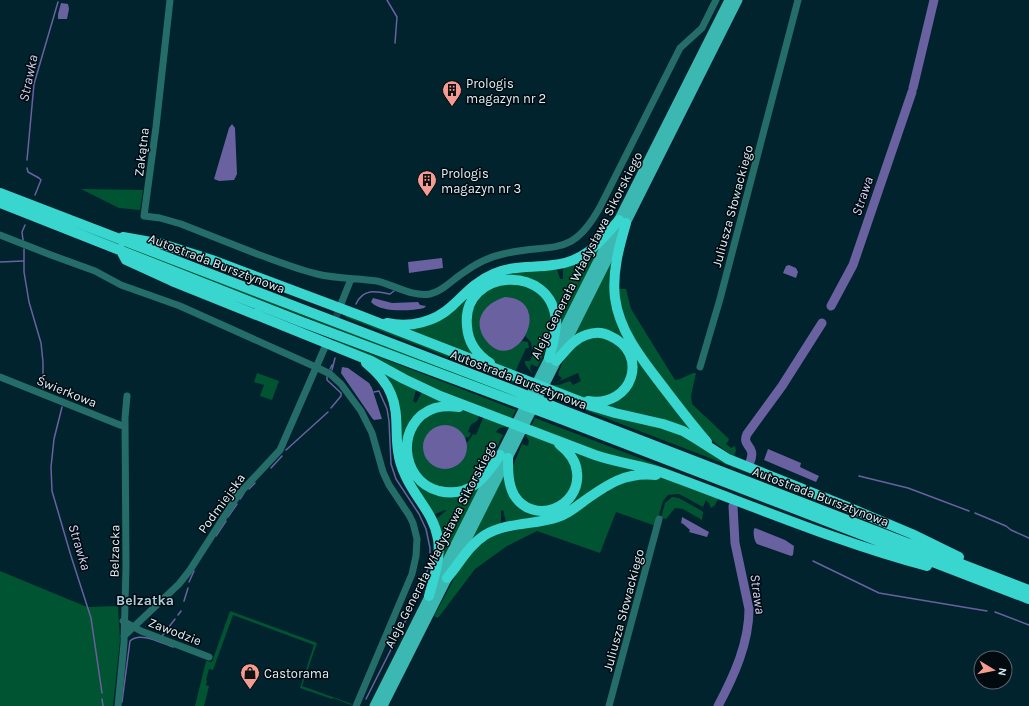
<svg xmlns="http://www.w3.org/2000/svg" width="1029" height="706" font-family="Karla,sans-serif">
	<rect width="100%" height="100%" fill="#00232e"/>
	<path fill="#005431" d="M81,189L143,190L140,210L119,208Z
		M0,200L108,238L522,398L521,400Z
		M601,247L558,332L555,305L512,276L468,304L476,356L397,328L416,327L499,274L557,269L560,279H563V267Z
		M616,251L615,310L692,427L690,433L603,406L635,371L613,333L569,344Z
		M521,283L543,296L552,316L549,343L539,364L537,367L531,364L530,369L533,375L525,364V361H530L535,350L532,349L531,342L525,336L529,323V311L508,350L514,348L522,341L528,342L529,348H526L515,372L490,362L477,348L470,322V315L480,297L497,284Z
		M617,289H626L631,309L675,380L680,379L693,373H696L691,396L692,404L728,438L729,440L726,444L731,448L735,446L736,451L734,456C704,439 684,408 664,381C653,367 642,354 634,338C625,322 621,307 617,289Z
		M346,313L529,384L527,388L345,317Z
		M602,336L621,348L628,361V373L618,392L591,400L551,386L552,385H559L570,381L573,385L581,381L578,373L555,383H553L559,382L562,378L558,375C561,362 571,347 583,340C588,337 596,337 602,336Z
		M335,340L516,410L510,421L443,394L335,343Z
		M379,371L416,390L413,401L416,403L422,392L450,402L422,411L404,456L435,493L484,481L438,573L436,519L446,511L445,510L433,515L404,467L398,415Z
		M257,373L279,381L272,400L260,396L264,385L254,382Z
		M548,392L666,428L811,497L546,395Z
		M455,409L479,415C479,421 476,421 472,424C470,425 469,429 468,432L471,433L469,437L464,438V437L453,468C462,462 464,456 466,445C467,442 471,438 473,434L476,435L483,418H485L508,426L507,427L499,428L496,432L503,435L488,465L478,479L454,489L433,486L415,469L410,445L415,430L424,418L436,411Z
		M535,418L814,525L530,428Z
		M528,433L556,445L567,455L575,477L568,494L551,506L536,507L526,502L515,491L512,468L522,444L528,446L529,441L526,436Z
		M573,451L646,471L578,502L553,515L506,522L503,510L501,511V524L466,548L506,470L526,510L571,502Z
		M657,477L667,479L719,497L715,505L711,508L709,503L706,500L703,507L679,494L668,495L663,501L656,526L616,512L600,553L537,531L507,546L475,569L438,618L434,616L463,562L488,537L539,524L605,489L609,494L606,488L616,483Z
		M672,497L679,498L702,511L703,512L702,520L683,509L675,508L666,519L661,518L665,503Z
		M0,571L87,607L118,606L120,641L113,706H0Z
		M230,611L317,643L302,686L352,704L351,705L333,698L332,699L300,688L314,645L233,615L213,670L209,669L206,680L207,681L206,685L209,686L204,706H195L206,661L212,662Z"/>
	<path fill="#6a61a0" d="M61,3L68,4L69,9L67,19H58V14Z
		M232,124L235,128L237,174L234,180L219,181L214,179L229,128Z
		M442,258L443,268L409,273L408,262Z
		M789,265L796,268L798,272L796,278L783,273L786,266Z
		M505,297C555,300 518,373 489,344C470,324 482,304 505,297Z
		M373,298L392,303L418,302L420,305L426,306L424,308C411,311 381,313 371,302Z
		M342,367L348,368L369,383L372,388L382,419L374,420L372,418L341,373Z
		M423 447a22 22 0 1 1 44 0a22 22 0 1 1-44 0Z
		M768,449L801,463L800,467L819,476L816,482L764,460Z
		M682,517L709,532L707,537L689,532L690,530L682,523L681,524Z
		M755,528L785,540L794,546L793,555L791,556L757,544C754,541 753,533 754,529Z"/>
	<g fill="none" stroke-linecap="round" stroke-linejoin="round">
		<path stroke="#6a61a0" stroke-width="1.5" d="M387,0L397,17L395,43
			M27,160L34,84L58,2
			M27,168L28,172L39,178L41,180L35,195
			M23,240L22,232L25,225
			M24,249V272L29,302L41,343L43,362V388
			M0,262L23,261
			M356,304C363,288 376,291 390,294L394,291
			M330,369L332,365
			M332,370L335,358
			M327,377V380L341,393V396L331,408
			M62,407L54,439L51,467L52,491L71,556L91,618L102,693
			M286,450L328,412
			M271,468L282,456
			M859,476L908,488L969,511
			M249,489L255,483
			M240,499L244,493
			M975,513L1006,526L1011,530L1029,538
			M228,517L237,504
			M216,536L226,521
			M813,561L879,593L987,611
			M189,582L194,571
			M184,601L188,588
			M995,612L1029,625
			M178,615L181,611
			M162,636L175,619
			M102,699L103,706
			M366,699L420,592L430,563V548L426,529L419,514L396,479L391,464L389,421L387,409L379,391L374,392
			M122,702L130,641C140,631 161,643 173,647"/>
		<path stroke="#6a61a0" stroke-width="9" d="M913,88L934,0
			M831,306L853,265L912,92
			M750,462C757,445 741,447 747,434L782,386L822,323
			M718,706C734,676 749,643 749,609L735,543L733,506"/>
		<path stroke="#21424c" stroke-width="7" stroke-dasharray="7 3.5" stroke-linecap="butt" d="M325,347L341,304"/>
		<path stroke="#246d69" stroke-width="7" d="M170,0L156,127L144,216L160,218L181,224C206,234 232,244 257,254C277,261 296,269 317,274C337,279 357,278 377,281C394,285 412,297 430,294C443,291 452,280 463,273C475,264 489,257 503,254C552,242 571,260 600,207L680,48L702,28L716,0
			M0,235L51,255L95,271L121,285L180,306L318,368L330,374L341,384L361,411L372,433L383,472L389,485L409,515L413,523L417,539L416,556L412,574L356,706
			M341,304L351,279
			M700,367L720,299L798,0
			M0,377L120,425L125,426
			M123,621L141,631L209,657
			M124,636L179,584L190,570L238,495L280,450L325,347
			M118,706L124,643L126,566L125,418L127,396
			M609,706L659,519"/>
		<path stroke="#3cb8b2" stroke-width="9" d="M374,706L729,0
			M383,706L508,458L738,0"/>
		<path stroke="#39d6cf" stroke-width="10" d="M0,193L518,392L562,410L1029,590
			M0,203L302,322L561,419L1029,599
			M626,223C619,247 612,272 615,298C620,335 646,364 667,392C680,409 693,426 707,442
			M123,237L162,244L212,260L361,316L592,406L615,413L663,424L683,431L698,440L728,459L850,508L912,534L959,557
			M120,249L126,260L172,281L371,361L404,379L440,396L595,455C618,463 641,465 663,473C751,505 837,542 927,566
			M387,323C410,328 435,322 452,306C465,294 476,281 493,274C512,265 532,268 553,265C585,262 599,243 619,220
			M556,361C565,352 573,339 586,335C594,332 603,332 610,336C650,353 633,408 588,401
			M366,363C377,372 386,381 391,394C399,412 395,432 398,451C399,460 402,469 406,477C416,499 434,514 438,539C441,558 434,577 429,596
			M490,363C476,354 468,343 467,326C461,268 553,262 556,322C556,335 552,347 549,358
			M459,407C451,406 443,406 435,408C395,421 399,481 439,491C470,498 485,478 500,455
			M508,458C508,471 508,484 514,495C533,526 581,508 577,472C576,460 568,451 559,444
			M447,578C459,564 469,545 485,535C507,522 535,525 558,517C568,514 576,507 584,501C608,484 625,472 656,475"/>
	</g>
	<defs>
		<symbol id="building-pin" viewBox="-11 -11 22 30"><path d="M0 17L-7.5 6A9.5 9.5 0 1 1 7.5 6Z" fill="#f59c92" stroke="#010a0f"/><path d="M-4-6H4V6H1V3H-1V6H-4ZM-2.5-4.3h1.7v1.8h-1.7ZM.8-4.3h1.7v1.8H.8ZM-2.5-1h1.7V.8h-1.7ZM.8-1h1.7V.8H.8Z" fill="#111"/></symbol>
		<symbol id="shop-pin" viewBox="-11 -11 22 30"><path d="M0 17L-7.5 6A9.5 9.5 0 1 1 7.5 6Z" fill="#f59c92" stroke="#010a0f"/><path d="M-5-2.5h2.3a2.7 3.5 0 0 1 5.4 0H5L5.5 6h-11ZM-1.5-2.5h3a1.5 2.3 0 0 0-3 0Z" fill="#111"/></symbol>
	</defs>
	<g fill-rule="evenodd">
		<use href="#building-pin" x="441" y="79" width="22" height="30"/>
		<use href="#building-pin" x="416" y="169" width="22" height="30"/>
		<use href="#shop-pin" x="239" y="662" width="22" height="30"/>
	</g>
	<g text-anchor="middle" stroke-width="3" stroke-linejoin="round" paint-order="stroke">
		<g font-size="13" fill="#def1f8" stroke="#010a0f" text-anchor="start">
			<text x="466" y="88">Prologis<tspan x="466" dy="15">magazyn nr 2</tspan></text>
			<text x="441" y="178">Prologis<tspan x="441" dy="15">magazyn nr 3</tspan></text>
			<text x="264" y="678">Castorama</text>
		</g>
		<g font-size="13" fill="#def1f8" stroke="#010a0f">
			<text transform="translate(141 152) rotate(-83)" y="5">Zakątna</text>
			<text transform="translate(732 206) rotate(-75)" y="5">Juliusza Słowackiego</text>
			<text transform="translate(586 255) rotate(-63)" y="5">Aleje Generała Władysława Sikorskiego</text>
			<text transform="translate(217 263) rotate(21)" y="5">Autostrada Bursztynowa</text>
			<text transform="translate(519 379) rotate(21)" y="5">Autostrada Bursztynowa</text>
			<text transform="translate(67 391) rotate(22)" y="5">Świerkowa</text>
			<text transform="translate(821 496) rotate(21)" y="5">Autostrada Bursztynowa</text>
			<text transform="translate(221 503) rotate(-54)" y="5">Podmiejska</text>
			<text transform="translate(440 544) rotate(-63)" y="5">Aleje Generała Władysława Sikorskiego</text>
			<text transform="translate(114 551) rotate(-89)" y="5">Belzacka</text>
			<text transform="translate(623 610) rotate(-75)" y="5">Juliusza Słowackiego</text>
			<text transform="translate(175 631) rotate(21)" y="5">Zawodzie</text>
		</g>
		<g font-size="14" font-style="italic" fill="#d2d0f5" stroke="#010a0f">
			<text transform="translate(28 78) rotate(-78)" y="5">Strawka</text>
			<text transform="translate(862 196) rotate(-71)" y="5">Strawa</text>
			<text transform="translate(80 547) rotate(73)" y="5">Strawka</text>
			<text transform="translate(758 594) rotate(82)" y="5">Strawa</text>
		</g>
		<g font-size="14" font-weight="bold" fill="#a9cedc" stroke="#010a0f">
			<text x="145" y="605">Belzatka</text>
		</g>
	</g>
	<g transform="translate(993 670) rotate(100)"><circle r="19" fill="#010a0f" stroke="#59666c"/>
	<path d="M0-3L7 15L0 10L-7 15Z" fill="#f59c92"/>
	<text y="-6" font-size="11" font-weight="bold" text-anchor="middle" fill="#def1f8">N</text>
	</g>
</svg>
